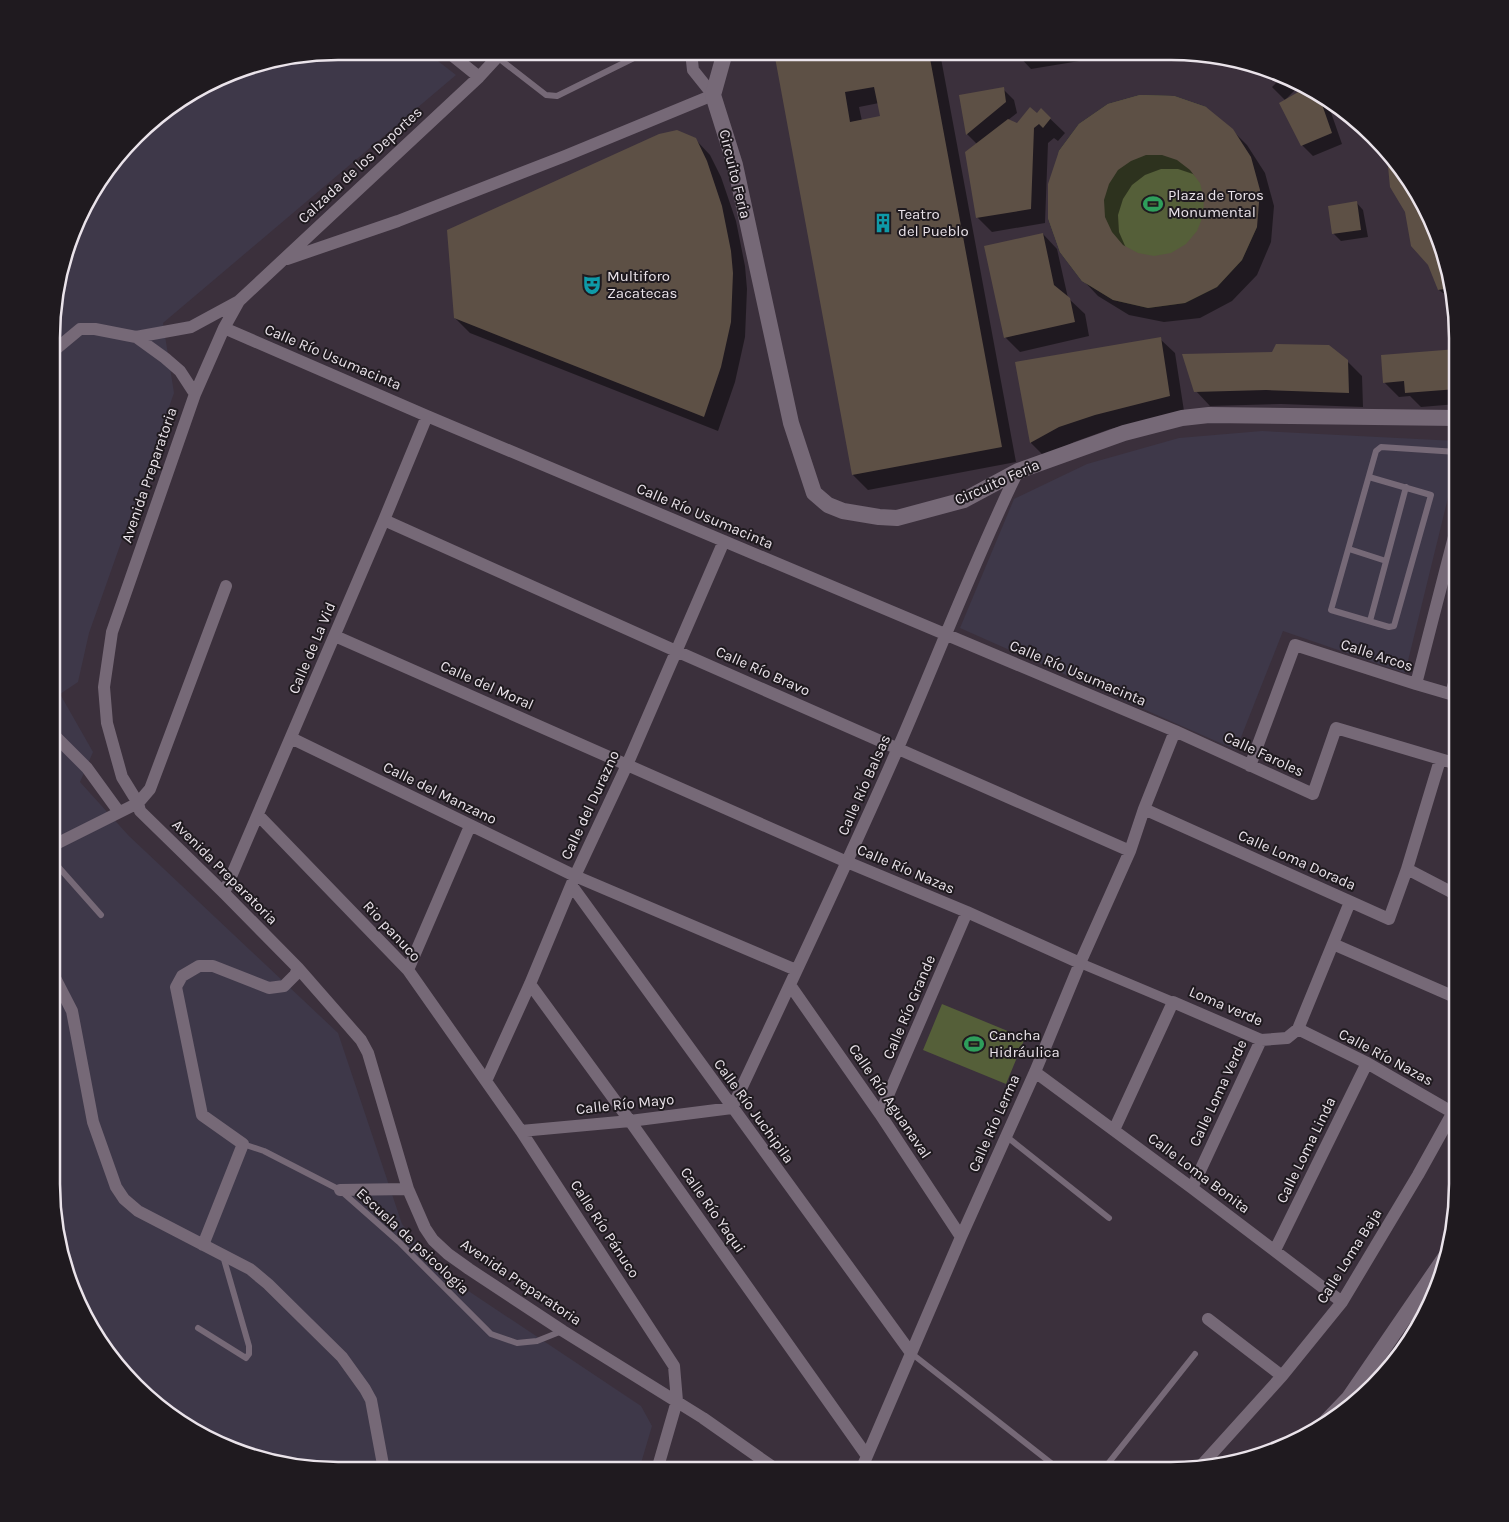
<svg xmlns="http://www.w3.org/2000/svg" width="1509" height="1522" font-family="Karla,sans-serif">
	<rect width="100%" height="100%" fill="#3b303c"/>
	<path fill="#3e3849" d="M338,51H425L456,75L163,323L174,393L89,633L78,682L60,694L93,752L80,782L129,836L338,1033L402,1224L446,1276L641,1406L652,1426L639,1470H319L211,1441L149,1400L110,1358L67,1277L52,1203L57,282L90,194L149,122L245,67Z
		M1262,431L1457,441V461L1405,673L1283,631L1236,750L960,628L1014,499L1087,464L1179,438Z"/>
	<path fill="#555f39" d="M1140,95L1174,96L1206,107L1257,227L1242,260L1217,287L1185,303L1148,308L1113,300L1082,281L1060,252L1048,218L1059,151L1079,124L1108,104Z
		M942,1004L1025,1038L1006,1084L923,1050Z"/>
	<path fill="#0007" fill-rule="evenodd" d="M775,52L940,53L1016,462L868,490L853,475ZM879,103L881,117L862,121L859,107Z
		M1016,53H1109L1110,56L1031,69Z
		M1281,78L1300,85L1285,100L1272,87Z
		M1309,88L1314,90L1327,101L1342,144L1313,156L1302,145L1281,103Z
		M1003,89L1014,100L1017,113L1008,120L1017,125L1037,115L1041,110L1065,133L1058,141L1054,138L1048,143L1045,223L992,232L977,217V144L967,134L961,96Z
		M1232,130L1247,145L1265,173L1274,206L1271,242L1257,275L1232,301L1200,318L1164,322L1129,315L1098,296L1083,280L1060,152ZM1161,169H1178L1193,174L1197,177L1201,182L1205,198V216L1198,232L1187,245L1172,254L1154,257L1137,254L1126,248L1119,232L1118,215L1123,199L1132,185L1145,175Z
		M695,139L710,155L721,177L736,221L745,266L747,289L745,337L735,382L718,431L470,333L455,318Z
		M1385,152L1399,164L1442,245L1452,292L1443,293L1439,290L1407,212Z
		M1356,202L1363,210L1368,237L1341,241L1334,234L1329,207Z
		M1043,234L1057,249L1068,298L1085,314L1089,336L1020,352L1005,337Z
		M1160,339L1175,353L1184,411L1110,429L1074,442L1045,457L1031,443L1017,363Z
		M1457,350V404L1421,407L1410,396L1399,397L1384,382L1382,356Z
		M1273,353L1347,361L1362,376L1363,407L1281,404L1210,406L1196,391Z"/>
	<path fill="#5d5045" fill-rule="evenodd" d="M774,52L929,53L1002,447L852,475ZM874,87L880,116L850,122L845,92Z
		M1004,87L1006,102L966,135L959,95Z
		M1307,87L1314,90L1318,93L1332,133L1301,146L1279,103Z
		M1140,95L1174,96L1206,107L1233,129L1251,157L1260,190L1257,227L1242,260L1217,287L1185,303L1148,308L1113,300L1082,281L1060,252L1048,218V184L1059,151L1079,124L1108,104ZM1146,155H1162L1177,160L1190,170L1200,183L1204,199L1203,216L1197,231L1186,244L1171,253L1154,256L1138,253L1123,245L1112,232L1105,217L1104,200L1109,184L1118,170L1131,161Z
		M1030,107L1037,113L1041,108L1051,118L1043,128L1039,124L1034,128L1031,209L976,218L965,152L1008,119L1017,123Z
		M677,130L696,138L707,161L722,206L731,251L733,273L731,322L721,367L704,417L454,318L447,230L659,134Z
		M1384,150L1399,164L1442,245L1451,288L1438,290L1428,265L1411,246L1405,212L1390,187L1388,166Z
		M1357,201L1361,230L1332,234L1328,206Z
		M1043,233L1054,285L1070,298L1075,322L1004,338L984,246Z
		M1161,337L1170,396L1095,415L1059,427L1030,443L1015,362Z
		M1276,344L1329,345L1348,360L1349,393L1266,390L1194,392L1182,354L1272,352Z
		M1457,349V389L1405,393L1404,381L1383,383L1381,355Z"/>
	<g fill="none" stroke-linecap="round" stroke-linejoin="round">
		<path stroke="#766977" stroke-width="6" d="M497,57L546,95L557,96L646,52
			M1369,477L1431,495L1394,626L1389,627L1331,610L1376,451L1381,447L1457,452
			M1349,549L1386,561
			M1370,621L1406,487
			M1448,694L1457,660
			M54,862L101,915
			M1006,1136L1109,1218
			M243,1144L264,1151L340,1190L399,1242L491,1334L517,1343L537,1341L562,1331
			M198,1328L246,1358L249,1354V1346L223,1256
			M911,1353L1060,1470
			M1103,1470L1195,1354"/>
		<path stroke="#766977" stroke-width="10" d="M1080,963L1173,1002"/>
		<path stroke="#766977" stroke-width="12" d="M448,52L479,77
			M287,259L398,221L565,156L713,95L693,70L691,52
			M239,301L224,328L195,394L112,632L104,687L107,723L122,777L138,803L140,811L224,893L298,968L361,1040L368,1053L408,1189L425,1228L433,1240L448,1254L469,1269L563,1331L703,1418L777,1470
			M224,328L427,416L1175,731L1313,794L1336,728L1457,764
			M136,337L165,358L180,371L195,394
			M56,349L80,329H95L136,337L191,327L239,301L479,77L502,52
			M384,520L676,651L1130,851
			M335,636L847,862L967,912L1080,963
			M1416,684L1457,696
			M54,735L87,768L119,812
			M291,738L575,876L796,970
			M1250,766L1295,645L1416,684L1457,525
			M1144,809L1389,919L1407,869L1440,760
			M258,815L408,970L521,1131L674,1366L677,1401L657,1470
			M54,845L138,803L150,789L226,586
			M1407,869L1457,895
			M572,886L911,1353
			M224,893L384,520L427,416
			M1333,944L1457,998
			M408,970L470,826
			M53,974L72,1011L93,1122L116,1187L124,1199L138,1211L250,1269L268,1284L342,1357L365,1389L371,1400L384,1470
			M530,984L630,1121L867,1456
			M790,985L880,1114L961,1237
			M1298,1029L1367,1063L1457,1115
			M1035,1072L1192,1188L1342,1302
			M486,1081L530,984L575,876L627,765L724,541
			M880,1114L967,912
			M1114,1130L1173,1002L1261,1040L1287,1038L1298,1029L1350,902
			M521,1131L630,1121L732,1108C788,989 845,869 898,748C938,656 974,561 1018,471
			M1192,1188L1261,1040
			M340,1190L408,1189
			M203,1245L243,1144L202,1115L176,987L182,976L199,966H213L269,988L284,986L295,975L298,968
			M1275,1250L1367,1063
			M1208,1319L1282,1376
			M1199,1468L1282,1376L1342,1302L1418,1175L1453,1112L1457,1088
			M861,1470L961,1237L1035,1072L1080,963L1130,851L1144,809L1175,731"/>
		<path stroke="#766977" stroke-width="16" d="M725,52L713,95L735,165L791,423L814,493L828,505L843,511L879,517L897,518L964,500L1018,471L1124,433L1182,418L1209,415L1457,418
			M1327,1421L1349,1398L1449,1252"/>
	</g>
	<defs>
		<symbol id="stadium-bare" viewBox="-9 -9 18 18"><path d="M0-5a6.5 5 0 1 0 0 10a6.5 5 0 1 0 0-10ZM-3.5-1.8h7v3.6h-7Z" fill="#2e9e5b" stroke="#1f1a1f" stroke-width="2.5" paint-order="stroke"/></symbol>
		<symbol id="building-bare" viewBox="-9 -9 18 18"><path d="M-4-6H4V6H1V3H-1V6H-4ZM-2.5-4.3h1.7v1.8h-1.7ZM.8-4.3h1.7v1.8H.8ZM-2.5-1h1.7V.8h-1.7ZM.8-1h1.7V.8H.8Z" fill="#0f9aa8" stroke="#1f1a1f" stroke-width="2.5" paint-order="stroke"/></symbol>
		<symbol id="theatre-bare" viewBox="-9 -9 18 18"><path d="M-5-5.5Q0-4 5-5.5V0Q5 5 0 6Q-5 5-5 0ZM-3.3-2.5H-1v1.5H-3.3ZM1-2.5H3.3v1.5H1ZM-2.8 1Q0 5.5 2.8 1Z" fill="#0f9aa8" stroke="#1f1a1f" stroke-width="2.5" paint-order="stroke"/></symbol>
	</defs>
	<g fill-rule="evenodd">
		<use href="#stadium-bare" x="1139" y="190" width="28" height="28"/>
		<use href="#building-bare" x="869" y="209" width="28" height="28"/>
		<use href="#theatre-bare" x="578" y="271" width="28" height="28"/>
		<use href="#stadium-bare" x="960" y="1030" width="28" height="28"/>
	</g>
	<g text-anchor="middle" stroke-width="4" stroke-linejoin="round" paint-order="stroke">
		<g font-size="15" fill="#eae3ea" stroke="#1f1a1f">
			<text transform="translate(360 165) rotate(-43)" y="5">Calzada de los Deportes</text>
			<text transform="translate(735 174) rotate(76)" y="5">Circuito Feria</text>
			<text transform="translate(333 357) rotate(23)" y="5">Calle Río Usumacinta</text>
			<text transform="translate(149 475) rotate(-71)" y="5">Avenida Preparatoria</text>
			<text transform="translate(997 482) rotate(-24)" y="5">Circuito Feria</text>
			<text transform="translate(705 516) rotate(23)" y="5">Calle Río Usumacinta</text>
			<text transform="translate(312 648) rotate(-67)" y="5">Calle de La Vid</text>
			<text transform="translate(1377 655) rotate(18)" y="5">Calle Arcos</text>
			<text transform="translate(763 671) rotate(24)" y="5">Calle Río Bravo</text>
			<text transform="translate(1078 673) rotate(23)" y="5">Calle Río Usumacinta</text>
			<text transform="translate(487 685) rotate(24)" y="5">Calle del Moral</text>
			<text transform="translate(1264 754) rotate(25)" y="5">Calle Faroles</text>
			<text transform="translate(864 785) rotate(-66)" y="5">Calle Río Balsas</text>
			<text transform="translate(440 793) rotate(26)" y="5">Calle del Manzano</text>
			<text transform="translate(590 805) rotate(-65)" y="5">Calle del Durazno</text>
			<text transform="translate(1297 860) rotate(24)" y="5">Calle Loma Dorada</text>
			<text transform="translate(906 869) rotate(23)" y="5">Calle Río Nazas</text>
			<text transform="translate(225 872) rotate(45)" y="5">Avenida Preparatoria</text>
			<text transform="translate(392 931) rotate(47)" y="5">Rio panuco</text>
			<text transform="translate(1226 1006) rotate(23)" y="5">Loma verde</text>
			<text transform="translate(909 1007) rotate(-67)" y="5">Calle Río Grande</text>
			<text transform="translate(1386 1057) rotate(28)" y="5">Calle Río Nazas</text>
			<text transform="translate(1218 1093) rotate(-65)" y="5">Calle Loma Verde</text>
			<text transform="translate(890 1101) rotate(56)" y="5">Calle Río Aguanaval</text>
			<text transform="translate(625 1104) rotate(-6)" y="5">Calle Río Mayo</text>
			<text transform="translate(754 1111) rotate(54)" y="5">Calle Río Juchipila</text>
			<text transform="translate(994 1123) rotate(-66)" y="5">Calle Río Lerma</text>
			<text transform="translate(1306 1150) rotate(-64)" y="5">Calle Loma Linda</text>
			<text transform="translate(1199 1173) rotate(37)" y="5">Calle Loma Bonita</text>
			<text transform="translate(713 1210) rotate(55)" y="5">Calle Río Yaqui</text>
			<text transform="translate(605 1229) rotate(57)" y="5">Calle Río Pánuco</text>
			<text transform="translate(413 1241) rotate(43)" y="5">Escuela de psicologia</text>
			<text transform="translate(1349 1256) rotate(-58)" y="5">Calle Loma Baja</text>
			<text transform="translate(521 1282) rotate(34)" y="5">Avenida Preparatoria</text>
		</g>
		<g font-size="15" fill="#eae3ea" stroke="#1f1a1f" text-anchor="start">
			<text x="1168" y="200">Plaza de Toros<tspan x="1168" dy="17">Monumental</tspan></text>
			<text x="898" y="219">Teatro<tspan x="898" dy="17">del Pueblo</tspan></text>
			<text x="607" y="281">Multiforo<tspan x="607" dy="17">Zacatecas</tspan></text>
			<text x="989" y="1040">Cancha<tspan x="989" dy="17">Hidráulica</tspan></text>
		</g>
	</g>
	<path d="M0 0H1509V1522H0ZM338 60H1171A278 278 0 0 1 1449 338V1184A278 278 0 0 1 1171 1462H338A278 278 0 0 1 60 1184V338A278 278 0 0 1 338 60Z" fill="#1f1a1f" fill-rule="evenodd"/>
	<path fill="none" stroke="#eae3ea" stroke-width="2.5" d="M338 60H1171A278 278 0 0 1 1449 338V1184A278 278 0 0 1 1171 1462H338A278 278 0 0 1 60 1184V338A278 278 0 0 1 338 60Z"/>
</svg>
